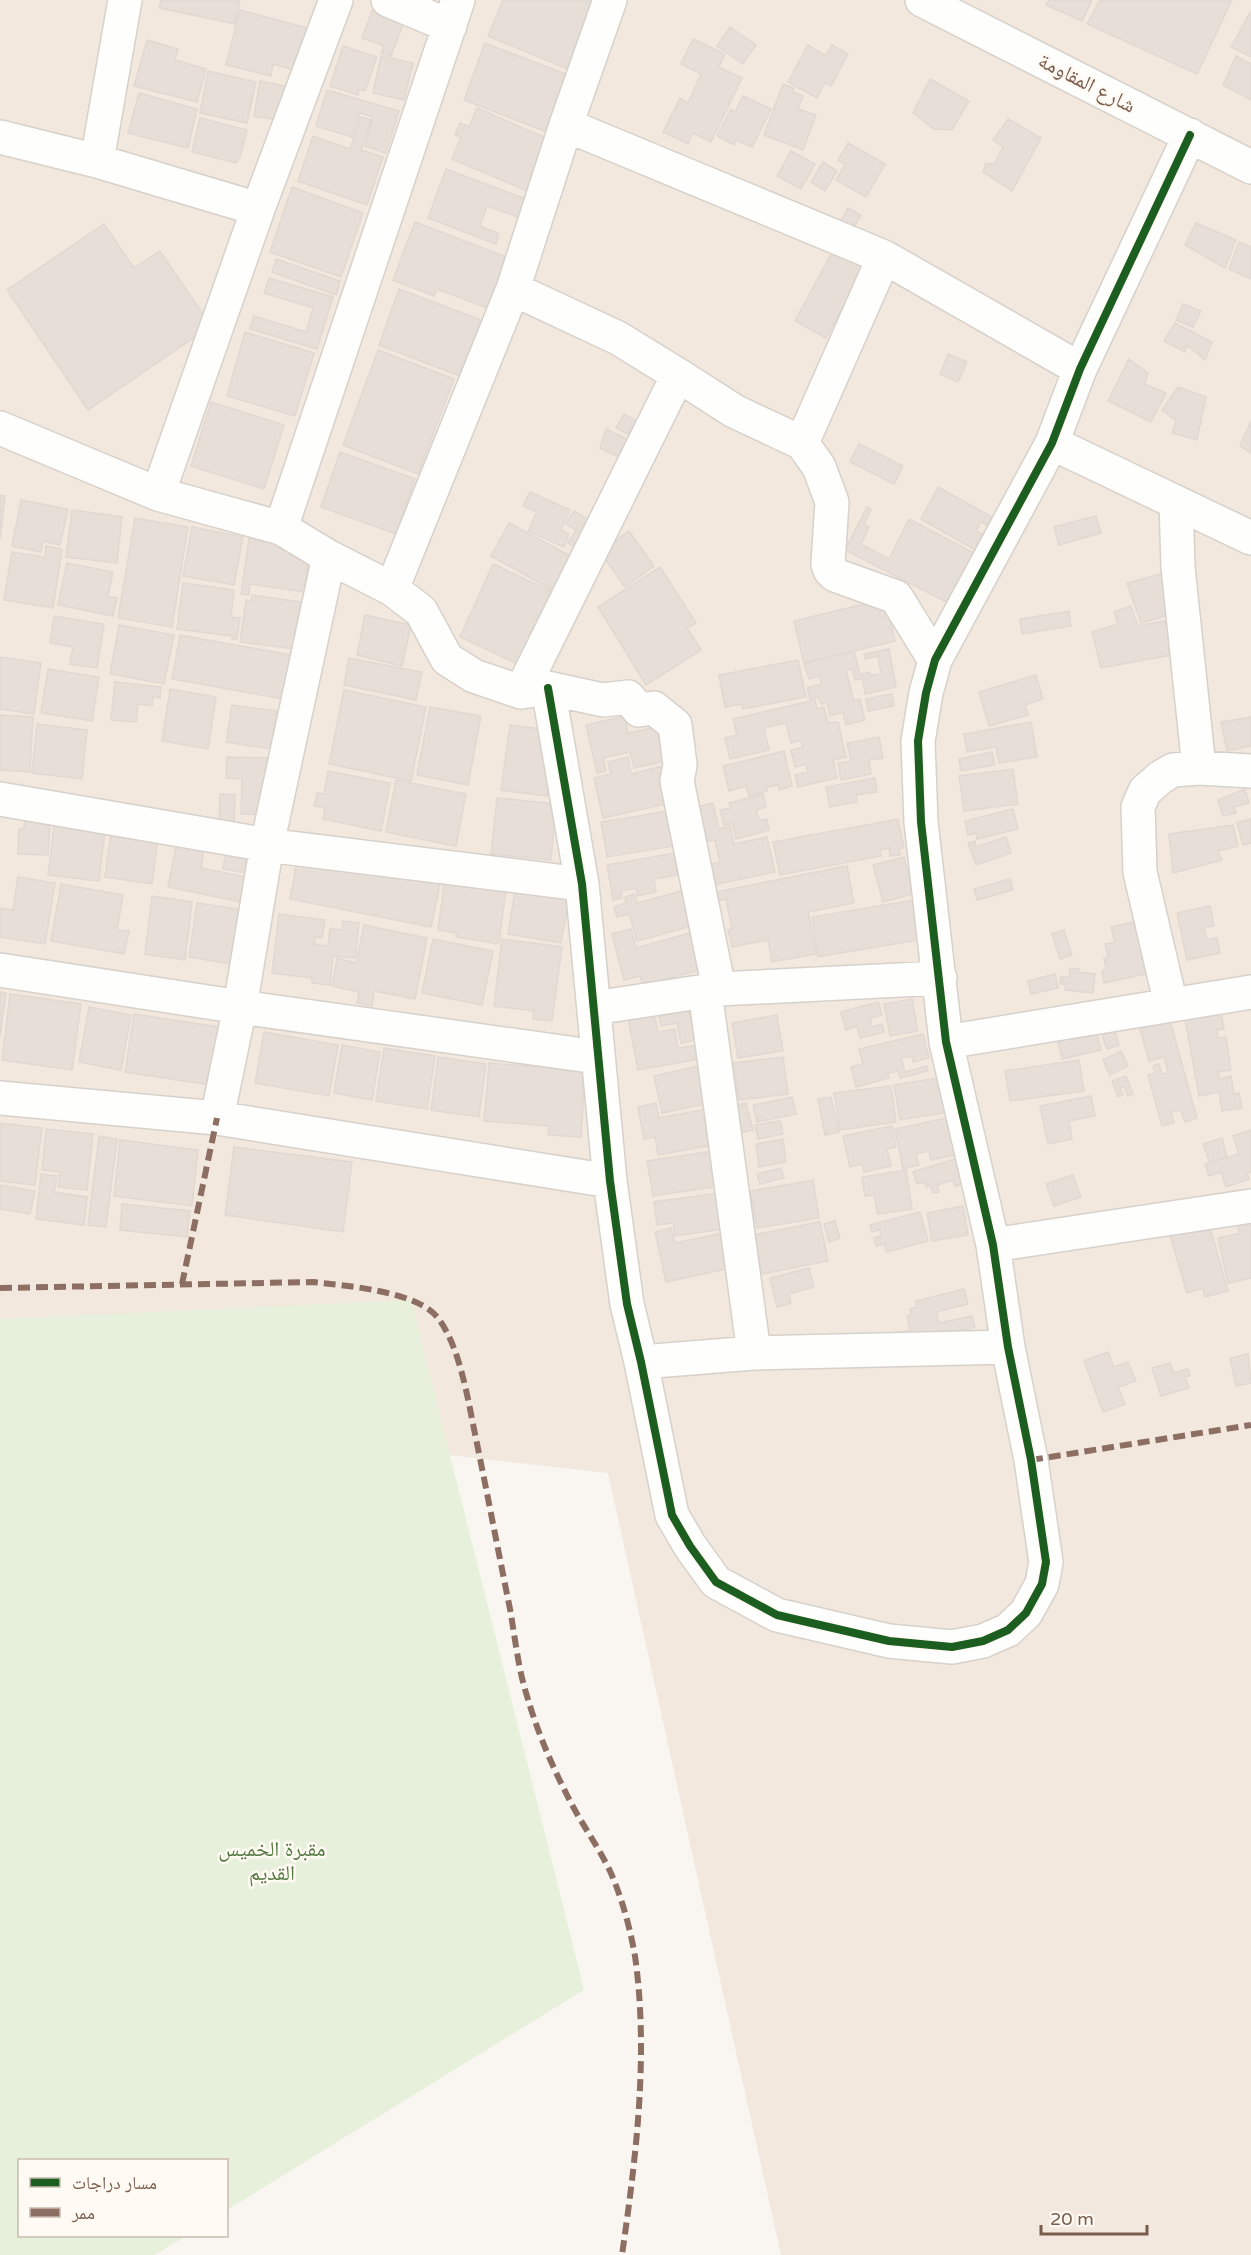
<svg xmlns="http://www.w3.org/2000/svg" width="1251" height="2255" font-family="'Varela Round','Noto Naskh Arabic',sans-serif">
	<rect width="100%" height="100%" fill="#f9f5f0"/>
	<path fill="#f2e8de" d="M0,0H1251V2255H781L608,1473L0,1404Z"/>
	<path fill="#e7f0db" d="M411,1300L584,1990L227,2210L226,2160H20V2236H186L154,2255H0V1319Z"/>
	<path fill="#e6ded7" stroke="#e2d8d2" stroke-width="1.5" d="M161,0H240L235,24L159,8Z
		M376,0L408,11L391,56L381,53L384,46L362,38Z
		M503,0H598L570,70L488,36Z
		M1049,0H1092L1082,21L1046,5Z
		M1100,0H1232L1197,74L1087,24Z
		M240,10L319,31L308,74L273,64L271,76L226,65Z
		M1251,11V57L1231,47Z
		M730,27L756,45L743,64L717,46Z
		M693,39L725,54L719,67L742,78L711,142L693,133L688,144L663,132L680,98L688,103L701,74L681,64Z
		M147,40L178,49L175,60L206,69L197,102L134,86Z
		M485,43L576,78L555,135L464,100Z
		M808,45L826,56L832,45L848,54L831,86L825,83L817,98L788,82Z
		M343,46L377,57L365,91L359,89L358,95L330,86Z
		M381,56L413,63L404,100L373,93Z
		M1236,56L1251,64V100L1223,85Z
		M208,71L256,82L247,123L200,113Z
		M930,79L969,101L952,130L934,129L913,113Z
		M260,81L294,88L288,122L254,116Z
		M783,84L794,88L793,92L803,96L798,109L816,115L803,150L764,135Z
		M327,90L399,111L386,153L365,146L373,117L360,113L352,137L316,126Z
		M139,93L197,109L188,148L128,133Z
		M743,96L771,109L752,147L736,140L734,145L717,136L731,109L735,112Z
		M477,108L553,141L532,193L452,159L461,137L455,135L460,123L469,127Z
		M361,117L371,120L361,150L383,157L367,205L298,181L313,136L350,149Z
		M200,118L247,130L240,157L236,163L192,152Z
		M1008,119L1041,138L1012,191L983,172L986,163L994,164L1003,147L993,140Z
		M848,143L885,164L866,197L836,180L845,164L838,160Z
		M791,151L815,164L801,189L777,176Z
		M823,162L837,171L825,191L811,182Z
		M446,169L531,201L524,219L487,206L480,226L499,234L496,244L428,218Z
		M292,187L363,213L341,277L270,252Z
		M848,208L861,215L853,229L840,222Z
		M415,222L509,258L490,309L437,289L434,296L393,280Z
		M1196,223L1236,240L1225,268L1185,245Z
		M104,224L134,268L160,251L211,326L88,410L7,290Z
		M1239,242L1251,247V279L1229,269Z
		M837,243L869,260L826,338L795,321Z
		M276,259L340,281L336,295L272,272Z
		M269,278L333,297L317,349L250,329L254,316L306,332L313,308L264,293Z
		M399,289L481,320L460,376L379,345Z
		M1183,304L1201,311L1193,327L1176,320Z
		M1175,323L1212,342L1205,360L1187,345L1185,352L1164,341Z
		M245,332L314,353L295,416L227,396Z
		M378,350L454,379L418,474L343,445Z
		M948,354L967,362L958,382L940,374Z
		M1129,359L1148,373L1145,384L1166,393L1151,422L1108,401Z
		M1178,387L1206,397L1197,440L1172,433L1176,421L1162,410Z
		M211,402L284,425L264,489L191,466Z
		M624,414L636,421L628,434L616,428Z
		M1251,421V453L1240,446Z
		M606,429L631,441L623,459L600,448Z
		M859,444L903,466L894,484L850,462Z
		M340,452L415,479L396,534L321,507Z
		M938,487L994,518L990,526L981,522L976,531L985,536L977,551L921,519Z
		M530,492L570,510L561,530L569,534L564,547L528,531L537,512L523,506Z
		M0,495L5,496L0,539Z
		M21,500L68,509L60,545L43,541L41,552L12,546Z
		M867,507L871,509L864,524L869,527L861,544L889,559L909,519L978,555L952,605L845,550Z
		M72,510L122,517L117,563L66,557Z
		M574,511L592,522L577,548L568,543L576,530L566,524Z
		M1096,516L1101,533L1059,545L1054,527Z
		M135,518L188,527L172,627L118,618Z
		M509,523L574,558L556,592L491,556Z
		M251,526L261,528L259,541L310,549L304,592L250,584L249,595L241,594Z
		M192,527L243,537L234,585L183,576Z
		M629,531L654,566L625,587L600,552Z
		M46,546L62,549L53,608L4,600L12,552L45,557Z
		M67,563L113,572L108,596L117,598L113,616L58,605Z
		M493,564L555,593L522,666L460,637Z
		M660,567L696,623L687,628L701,650L646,685L598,607Z
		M1160,574L1168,581L1179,612L1141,623L1127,583Z
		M183,583L234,590L231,617L240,618L237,639H232V636L177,629Z
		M252,595L301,602L294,649L240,642L246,600L251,601Z
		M885,599L895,641L804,663L794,621Z
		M1131,606L1138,626L1180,618L1184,653L1101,668L1092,632L1118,624L1114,612Z
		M1069,611L1071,626L1022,634L1020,619Z
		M365,615L411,625L402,666L357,655Z
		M54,616L104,624L97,668L70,664L73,647L50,643Z
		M119,625L174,635L164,684L110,674Z
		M180,635L291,655L284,699L172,679Z
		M889,649L896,687L865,694L862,674L870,672V676L881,674L878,656L865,659L864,654Z
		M854,651L861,679L855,680L852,669L846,670L854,701L860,699L865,720L846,725L843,712L830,716L827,702L821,704L818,697L810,699L807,688L821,684L820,676L809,679L804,664Z
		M0,657L41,663L34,714L0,709Z
		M349,658L422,672L416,700L344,685Z
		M798,660L806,697L743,709L741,704L725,707L719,675Z
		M48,669L99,677L92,721L41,713Z
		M1036,675L1043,699L1025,705L1028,715L989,726L979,692Z
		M115,682L161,687L160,698L153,697L152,706L138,704L136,722L111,720Z
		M170,689L216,697L208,749L162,741Z
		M344,690L426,707L411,781L329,764Z
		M892,694L894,706L868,711L866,699Z
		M815,700L817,709L824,707L828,723L838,722L846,757L833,760L837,778L798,787L795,775L808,772L806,764L795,767L791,750L803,747L801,740L791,743L786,723L764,728L769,750L730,759L725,738L737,735L733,719Z
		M232,705L277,711L271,749L226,742Z
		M430,707L481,716L468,785L417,775Z
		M0,715L33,717L30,772L0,770Z
		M625,716L628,733L657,727L665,761L634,768L630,752L603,758L606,771L597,773L586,725Z
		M1251,717V746L1227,751L1221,722Z
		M1031,722L1037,757L999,763L996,747L967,752L964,734Z
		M37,724L87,730L82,779L32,773Z
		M510,725L555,731L547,796L501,790Z
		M879,737L883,758L869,760L871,774L841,780L838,763L851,761L847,743Z
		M784,751L792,786L779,790L778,785L766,787L767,791L749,796L746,786L729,791L723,766Z
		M992,752L995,765L961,771L959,759Z
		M227,757L271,758L269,815L241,814L242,779L226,778Z
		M628,757L631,774L663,766L670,803L603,818L594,778L611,774L608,762Z
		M1013,769L1018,804L964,811L959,776Z
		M328,771L390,783L381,831L323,819L325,808L314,806L317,793L324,794Z
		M875,778L877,792L856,795L857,802L830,807L826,787Z
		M396,780L466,794L456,846L386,832Z
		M1245,789L1249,803L1234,807L1236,813L1223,816L1218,800Z
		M220,794L235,795L234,826H219Z
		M763,794L766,807L756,810L759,820L767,819L769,830L736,839L732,823L724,825L720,810L731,808L729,803Z
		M497,798L556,804L551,860L491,854Z
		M713,803L719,829L730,826L734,844L767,837L775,872L712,885L708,865L720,862L715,840L702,842L694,808Z
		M1013,809L1018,829L977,839L976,833L968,835L965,821Z
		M668,811L674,846L607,857L601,822Z
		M25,812L40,813V823H50L48,855L18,854L19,829H24Z
		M55,817L106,823L99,881L48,875Z
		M898,819L904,848L899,849L900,855L890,856L889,848L880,850L881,856L780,875L773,842Z
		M1251,819V843L1243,845L1237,822Z
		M1233,825L1238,846L1218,851L1222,860L1173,873L1169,834Z
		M112,826L159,833L152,884L105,877Z
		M178,837L205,843L201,868L251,878L246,903L168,887Z
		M1006,837L1011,853L976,865L968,843L975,841L976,847Z
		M227,846L256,850L253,874L223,869Z
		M299,851L441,880L431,927L290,899Z
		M674,853L678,875L654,879L656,892L637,896L636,888L621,891L622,898L613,900L607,865Z
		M904,857L913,894L883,902L873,865Z
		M847,866L854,903L808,912L816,954L772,962L768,940L732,947L728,930L732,929L726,899L718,901L716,892Z
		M446,872L507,881L499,944L456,937L457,933L438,930Z
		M18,877L55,883L45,944L0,937V908L13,910Z
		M1010,879L1013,890L977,900L974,889Z
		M61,884L123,895L117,930L129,931L124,954L51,941Z
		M516,884L570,893L561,943L508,934Z
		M682,891L692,926L637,941L629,914L617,917L614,907L626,903L625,897L634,894L637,903Z
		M152,896L192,902L185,960L145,954Z
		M913,900L919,940L818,957L812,917Z
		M197,903L244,910L236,965L189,957Z
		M1210,906L1214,926L1204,928L1207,940L1217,938L1220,953L1187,960L1177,913Z
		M279,914L325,920L322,938L315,937L314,944L328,946L330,928L342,930L343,921L359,923L355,958L333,956L330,985L312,983V978L272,973Z
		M1143,920L1155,972L1104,983L1102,971L1106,969L1104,958H1108L1105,944L1115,942L1111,927Z
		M364,925L427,938L415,999L374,991L372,1006L357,1003L359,992L332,986L337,958L356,963Z
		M631,929L636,948L690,933L700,970L643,985L640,976L624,980L612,934Z
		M1064,930L1072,955L1060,959L1052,934Z
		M433,939L493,951L482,1005L422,993Z
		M502,939L562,947L552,1021L533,1019L534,1011L494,1006Z
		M1070,968L1079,969L1078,972L1095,974L1093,993L1065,990L1066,984H1060L1061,976L1069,977Z
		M1055,974L1058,988L1031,994L1028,981Z
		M0,992L6,993L0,1037Z
		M10,994L81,1004L72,1070L2,1060Z
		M912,999L918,1031L890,1036L884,1004Z
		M878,1002L882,1015L870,1018L872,1027L882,1024L884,1032L860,1038L857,1026L846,1030L841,1012Z
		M89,1007L131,1015L121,1070L79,1062Z
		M689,1010L695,1040L681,1043L677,1023L661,1026L659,1016Z
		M654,1013L658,1032L675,1029L678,1048L699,1045L701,1059L638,1070L628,1018Z
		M1221,1013L1224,1029L1217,1030L1218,1038L1226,1037L1231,1070L1218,1072L1219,1079L1231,1076L1234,1094L1239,1093L1242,1108L1222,1111L1219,1092L1199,1096L1185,1019Z
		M134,1014L226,1028L217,1086L125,1072Z
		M777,1015L783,1051L738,1058L732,1023Z
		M1170,1021L1197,1118L1185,1122L1181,1110L1171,1112L1174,1123L1162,1126L1148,1075L1155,1073L1153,1066L1159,1064L1162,1074L1168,1073L1164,1057L1149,1061L1140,1029Z
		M1115,1031L1119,1045L1107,1049L1102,1035Z
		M264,1032L338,1045L329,1096L255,1083Z
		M923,1034L929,1058L913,1062L912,1056L901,1058L905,1072L927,1066L928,1071L900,1078L898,1071L888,1073L889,1078L856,1087L851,1067L863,1064L859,1049Z
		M1070,1034L1071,1039L1097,1034L1101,1050L1062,1059L1057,1037Z
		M342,1045L380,1052L372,1100L334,1093Z
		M384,1048L435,1056L427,1109L376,1101Z
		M1121,1051L1128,1066L1110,1075L1103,1060Z
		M438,1057L486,1064L479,1117L431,1110Z
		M783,1057L788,1094L739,1100L734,1063Z
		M1079,1060L1084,1091L1010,1101L1005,1071Z
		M489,1063L585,1071L581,1137L548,1135L549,1126L484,1121Z
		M703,1065L711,1103L662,1113L654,1076Z
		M1126,1076L1133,1094L1128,1096L1124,1087L1120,1088L1123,1095L1118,1097L1112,1081Z
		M943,1077L949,1112L900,1120L894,1085Z
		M891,1086L896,1122L840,1130L834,1093Z
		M1091,1096L1095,1116L1069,1121L1072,1139L1048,1144L1040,1106Z
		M792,1097L796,1114L757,1122L753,1105Z
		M831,1097L839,1132L825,1135L818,1099Z
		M656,1103L659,1118L707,1109L714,1145L658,1155L655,1137L644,1139L638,1107Z
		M746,1103L753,1130L740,1133L733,1106Z
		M947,1118L955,1155L931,1160L929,1151L916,1154L919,1165L903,1169L895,1129Z
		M780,1121L783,1134L758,1139L755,1125Z
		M0,1123L42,1128L35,1185L0,1181Z
		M892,1126L896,1147L887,1149L891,1166L864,1172L862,1164L850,1167L843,1136Z
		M46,1129L93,1134L87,1190L58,1187L60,1172L42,1170Z
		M1251,1130V1172L1247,1173L1249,1179L1226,1187L1221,1172L1209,1176L1205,1164L1239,1154L1233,1136Z
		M99,1136L117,1139L106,1227L88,1225Z
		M1222,1138L1227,1157L1210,1163L1203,1144Z
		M783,1139L786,1162L759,1167L756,1144Z
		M120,1140L198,1150L192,1206L114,1196Z
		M234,1147L352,1162L343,1232L225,1215Z
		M713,1151L719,1186L653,1196L647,1161Z
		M955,1159L963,1184L955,1186L953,1180L937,1185L939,1192L933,1193L930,1185L926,1187L925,1182L917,1184L913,1172Z
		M781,1168L784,1178L760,1184L757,1174Z
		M906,1170L912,1209L878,1214L874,1195L865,1196L862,1177Z
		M41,1174L57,1176L54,1192L87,1197L84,1225L36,1219Z
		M1073,1175L1081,1197L1054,1206L1046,1184Z
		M813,1180L819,1218L757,1228L750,1191Z
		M0,1185L35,1191L30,1214L0,1209Z
		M718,1193L723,1229L675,1236L673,1223L657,1225L654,1202Z
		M122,1204L190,1211L187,1237L120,1230Z
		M963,1206L968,1235L932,1241L927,1213Z
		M920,1212L928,1241L886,1252L885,1244L876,1246L874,1238L881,1236L880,1229L872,1232L870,1225Z
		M835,1221L840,1238L829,1242L824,1224Z
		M1251,1221V1278L1228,1283L1218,1238L1240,1233L1237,1224Z
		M820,1222L828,1261L762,1274L753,1235Z
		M1209,1224L1228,1291L1205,1297L1203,1288L1187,1293L1170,1235Z
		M671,1228L675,1243L724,1233L731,1268L666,1282L655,1232Z
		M809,1268L814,1287L789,1294L791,1303L777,1307L770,1278Z
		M964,1289L968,1304L936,1312L939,1323L972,1316L975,1327L906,1343L903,1332L910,1330L907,1316L911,1315L910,1309L917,1307L916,1301Z
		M1108,1352L1114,1367L1128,1362L1136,1381L1118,1387L1125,1404L1103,1412L1084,1361Z
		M1248,1354L1251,1383L1236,1386L1230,1358Z
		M1170,1363L1174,1373L1188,1369L1190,1376L1185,1377L1189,1388L1161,1396L1152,1368Z"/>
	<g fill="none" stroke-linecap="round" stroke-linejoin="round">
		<defs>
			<path id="minor" d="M388,0L450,26
				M922,0L1251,167
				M566,125L884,257L1080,369
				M0,137L97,161L258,209
				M97,161L125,0
				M513,289L618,338L678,375L521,692
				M678,375L734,411L802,443L884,257
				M0,428L158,494L281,528L329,557L392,589L421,611L447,659L474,676L521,692L548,688L603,700L628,697L639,710L654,708L675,725L680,765L677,781L719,989
				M802,443L819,467L832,502L828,564L830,570L835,575L896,597L935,660
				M1052,443L1251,538
				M158,494L258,209L336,0
				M1176,502L1178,567L1199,768
				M281,528L458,0
				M392,589L513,289L566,125L610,0
				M548,688L582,884L610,1181L627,1304L641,1362L672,1515L690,1546L716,1582L777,1615L889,1641L952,1647L983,1641L1008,1630L1026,1613L1042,1584L1046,1562L1031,1460L1008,1347L993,1245L946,1042L921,822L918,741L926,693L935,660L1052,443L1080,369L1190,135
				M0,799L267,845L582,884
				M0,970L240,1007L597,1057
				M1171,1005L1140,872L1138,807L1145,791L1161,777L1173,770L1199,768L1251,771
				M594,1008L719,989L940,978
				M946,1042L1251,992
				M0,1098L217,1118L610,1181
				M217,1118L240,1007L267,845L329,557
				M993,1245L1251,1206
				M754,1353L1008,1347
				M641,1362L754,1353L705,991"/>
		</defs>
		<use href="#minor" stroke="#d7d1cb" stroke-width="36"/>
		<use href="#minor" stroke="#fefefd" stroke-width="33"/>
		<path stroke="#8d6e63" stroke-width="6" stroke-dasharray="12 6" stroke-linecap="butt" d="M182,1284L217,1118
			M0,1288L313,1282C347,1286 417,1291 438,1318C460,1347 468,1400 475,1434C487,1492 498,1550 510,1609C515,1637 518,1668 527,1696C537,1731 552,1766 569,1799C581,1823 598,1846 610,1871C622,1898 630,1928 635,1956C649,2055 636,2157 622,2255
			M1031,1460L1251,1425"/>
		<defs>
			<path id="cycleway" d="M548,688L582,884L610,1181L627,1304L641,1362L672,1515L690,1546L716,1582L777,1615L889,1641L952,1647L983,1641L1008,1630L1026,1613L1042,1584L1046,1562L1031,1460L1008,1347L993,1245L946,1042L921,822L918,741L926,693L935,660L1052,443L1080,369L1190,135"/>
		</defs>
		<use href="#cycleway" stroke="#fffaf3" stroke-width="11"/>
		<use href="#cycleway" stroke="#1b5e20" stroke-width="8"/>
	</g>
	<g text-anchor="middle" stroke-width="5" stroke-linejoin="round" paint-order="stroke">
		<g font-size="21" fill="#7a5c4d" stroke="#fffaf3">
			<text transform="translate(1087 83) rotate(27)" y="7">شارع المقاومة</text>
		</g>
		<g font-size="21" fill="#537a41" stroke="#fffaf3">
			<text x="272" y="1856">مقبرة الخميس<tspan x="272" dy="24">القديم</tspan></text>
		</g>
	</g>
	<rect x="18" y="2159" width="210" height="78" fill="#fffaf3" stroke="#cabbb1" stroke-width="1.5"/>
	<rect x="30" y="2178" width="30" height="9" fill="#1b5e20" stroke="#cabbb1" stroke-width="1.5"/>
	<text x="72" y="2189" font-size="18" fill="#7a5c4d">مسار دراجات</text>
	<rect x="30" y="2208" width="30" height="9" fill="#8d6e63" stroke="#cabbb1" stroke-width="1.5"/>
	<text x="72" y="2219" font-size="18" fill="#7a5c4d">ممر</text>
	<path d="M1041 2225v9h106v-9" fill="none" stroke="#7a5c4d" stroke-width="3"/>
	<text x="1050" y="2225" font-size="18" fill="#7a5c4d" stroke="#fffaf3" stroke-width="4.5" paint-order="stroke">20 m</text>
</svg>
